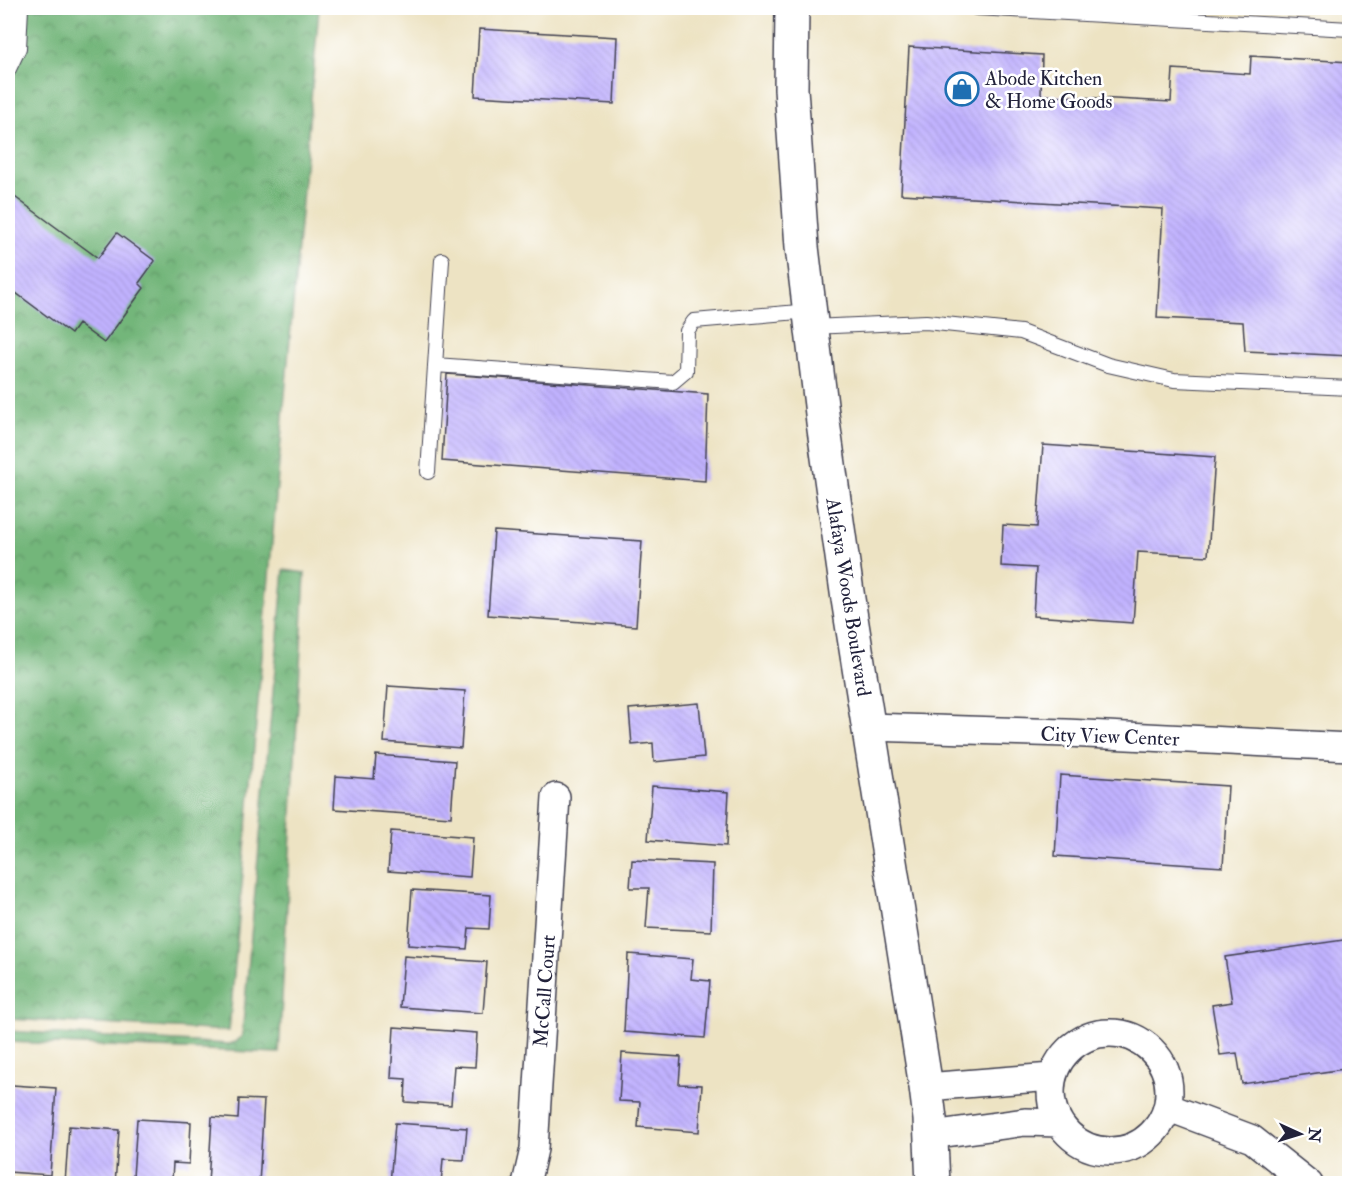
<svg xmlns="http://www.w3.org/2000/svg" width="1357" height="1191" font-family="'IM FELL Double Pica',serif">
	<defs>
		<pattern id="forest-crowns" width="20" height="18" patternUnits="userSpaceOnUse" patternTransform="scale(1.5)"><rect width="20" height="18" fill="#73b67a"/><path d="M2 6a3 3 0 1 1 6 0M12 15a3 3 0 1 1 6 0" fill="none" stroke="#5e9465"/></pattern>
		<pattern id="building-back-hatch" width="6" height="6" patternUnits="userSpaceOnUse" patternTransform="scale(1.5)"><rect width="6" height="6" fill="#c1b2ff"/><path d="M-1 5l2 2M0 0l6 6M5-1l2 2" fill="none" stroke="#a699db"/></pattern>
	</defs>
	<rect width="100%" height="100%" fill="#fff"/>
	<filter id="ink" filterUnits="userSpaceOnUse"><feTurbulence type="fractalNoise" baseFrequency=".0167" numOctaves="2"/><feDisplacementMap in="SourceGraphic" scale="12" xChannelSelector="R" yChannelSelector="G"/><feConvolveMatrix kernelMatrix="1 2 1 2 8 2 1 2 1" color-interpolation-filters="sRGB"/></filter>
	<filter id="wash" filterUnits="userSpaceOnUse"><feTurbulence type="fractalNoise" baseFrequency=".008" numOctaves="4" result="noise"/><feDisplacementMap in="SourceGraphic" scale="24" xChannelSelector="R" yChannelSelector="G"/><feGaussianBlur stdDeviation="1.35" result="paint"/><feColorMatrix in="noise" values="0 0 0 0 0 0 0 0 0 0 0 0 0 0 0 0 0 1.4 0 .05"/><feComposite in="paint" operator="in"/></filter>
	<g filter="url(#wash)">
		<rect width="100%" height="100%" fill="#ede3c3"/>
		<path fill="url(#forest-crowns)" stroke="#4a6c5a" stroke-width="1.5" d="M8,8H319L229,1031L8,1019Z
			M284,570L305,573L279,1053L8,1042V1031L228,1044L236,1042L242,1036Z"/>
		<g id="blocks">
			<path fill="url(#building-back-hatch)" d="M479,29L617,37L614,104L475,96Z
				M909,47L1042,55L1041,95L1171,102L1173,69L1250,74L1251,56L1350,62V356L1245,351L1243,322L1157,318L1163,209L901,194Z
				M8,192L98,258L117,233L155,261L139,283L144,288L104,343L78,324L71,334L8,287Z
				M447,374L708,394L705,481L442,461Z
				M1043,445L1215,457L1208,556L1138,552L1133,623L1033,616L1036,568L1001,566L1003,525L1037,527Z
				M494,531L642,541L636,626L488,615Z
				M388,686L465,691L461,748L384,742Z
				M699,703L704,757L654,762L653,743L632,745L629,709Z
				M376,755L455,761L451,817L334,809L336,776L374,779Z
				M1060,775L1228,786L1223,867L1055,856Z
				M652,786L729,792L726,846L648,840Z
				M391,831L473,837L470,877L388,871Z
				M632,860L713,864L711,931L646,928L649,888H630Z
				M412,890L491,895L489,929L469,928L467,949L408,945Z
				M1350,939V1068L1242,1084L1237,1053L1220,1055L1212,1005L1232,1002L1225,957Z
				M628,954L693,959L691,979L710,981L705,1038L624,1032Z
				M404,956L487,962L483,1013L400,1007Z
				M394,1027L477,1033L475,1067L454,1066L451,1105L405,1102L406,1079L391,1078Z
				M622,1053L681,1057L679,1084L702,1085L699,1132L638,1127L640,1102L619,1101Z
				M12,1085L56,1088L50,1175L8,1172V1103H11Z
				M239,1099L264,1100L259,1184H208L212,1117L238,1119Z
				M137,1119L191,1122L189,1164L173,1163L172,1180L133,1177Z
				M395,1123L467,1128L464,1160L443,1159L441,1184H390Z
				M69,1126L119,1130L115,1184L65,1183Z"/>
		</g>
	</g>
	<g filter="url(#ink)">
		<use href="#blocks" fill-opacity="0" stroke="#403f4f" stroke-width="1.5"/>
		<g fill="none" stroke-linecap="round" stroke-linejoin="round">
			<defs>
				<path id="service" d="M976,8L1350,29
					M8,71L19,48L21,8
					M811,327L926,322L1021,332L1108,365L1174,380L1350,388
					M435,365L673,382L686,371L687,331L694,321L810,311
					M428,472L442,260"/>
				<path id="minor" d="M869,727L1066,733L1350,747
					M1051 1092a59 59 0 1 1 118 0a59 59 0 1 1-118 0Z
					M926,1087L1052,1077
					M1167,1107L1252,1139L1309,1184
					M931,1135L1025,1122L1059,1123
					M526,1184L534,1149L556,797"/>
				<path id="tertiary" d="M792,8L791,89L802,247L823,422L848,599L926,1087L930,1119L933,1184"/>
			</defs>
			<use href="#service" stroke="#403f4f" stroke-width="16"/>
			<use href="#minor" stroke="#403f4f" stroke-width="30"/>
			<use href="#tertiary" stroke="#403f4f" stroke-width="36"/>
			<use href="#service" stroke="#fff" stroke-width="14"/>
			<use href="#minor" stroke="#fff" stroke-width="27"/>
			<use href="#tertiary" stroke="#fff" stroke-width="33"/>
		</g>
	</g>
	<defs>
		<symbol id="shop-ring" viewBox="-11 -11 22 22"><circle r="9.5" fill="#fff" stroke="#1f6fb2" stroke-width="1.5"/><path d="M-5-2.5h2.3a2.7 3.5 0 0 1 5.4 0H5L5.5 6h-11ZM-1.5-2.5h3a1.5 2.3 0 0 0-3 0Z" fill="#1f6fb2"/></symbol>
	</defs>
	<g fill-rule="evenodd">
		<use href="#shop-ring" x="943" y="70" width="38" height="38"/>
	</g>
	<g text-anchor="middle" stroke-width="5" stroke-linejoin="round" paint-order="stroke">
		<g font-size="20" fill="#22223b" stroke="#fff" text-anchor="start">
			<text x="985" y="85">Abode Kitchen<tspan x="985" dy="23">&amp; Home Goods</tspan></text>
		</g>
		<g font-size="20" fill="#22223b" stroke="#fff">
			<text transform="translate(849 597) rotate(81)" y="7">Alafaya Woods Boulevard</text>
			<text transform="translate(1110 736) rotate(2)" y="7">City View Center</text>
			<text transform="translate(544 991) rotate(-86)" y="7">McCall Court</text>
		</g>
	</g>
	<rect width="1357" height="1191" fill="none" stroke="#fff" stroke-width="30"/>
	<g transform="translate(1300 1134) rotate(94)" stroke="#ffffff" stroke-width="4.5" paint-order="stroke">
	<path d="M0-4.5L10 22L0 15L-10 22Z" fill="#22223b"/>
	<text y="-9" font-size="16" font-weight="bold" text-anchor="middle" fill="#22223b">N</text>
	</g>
</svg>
